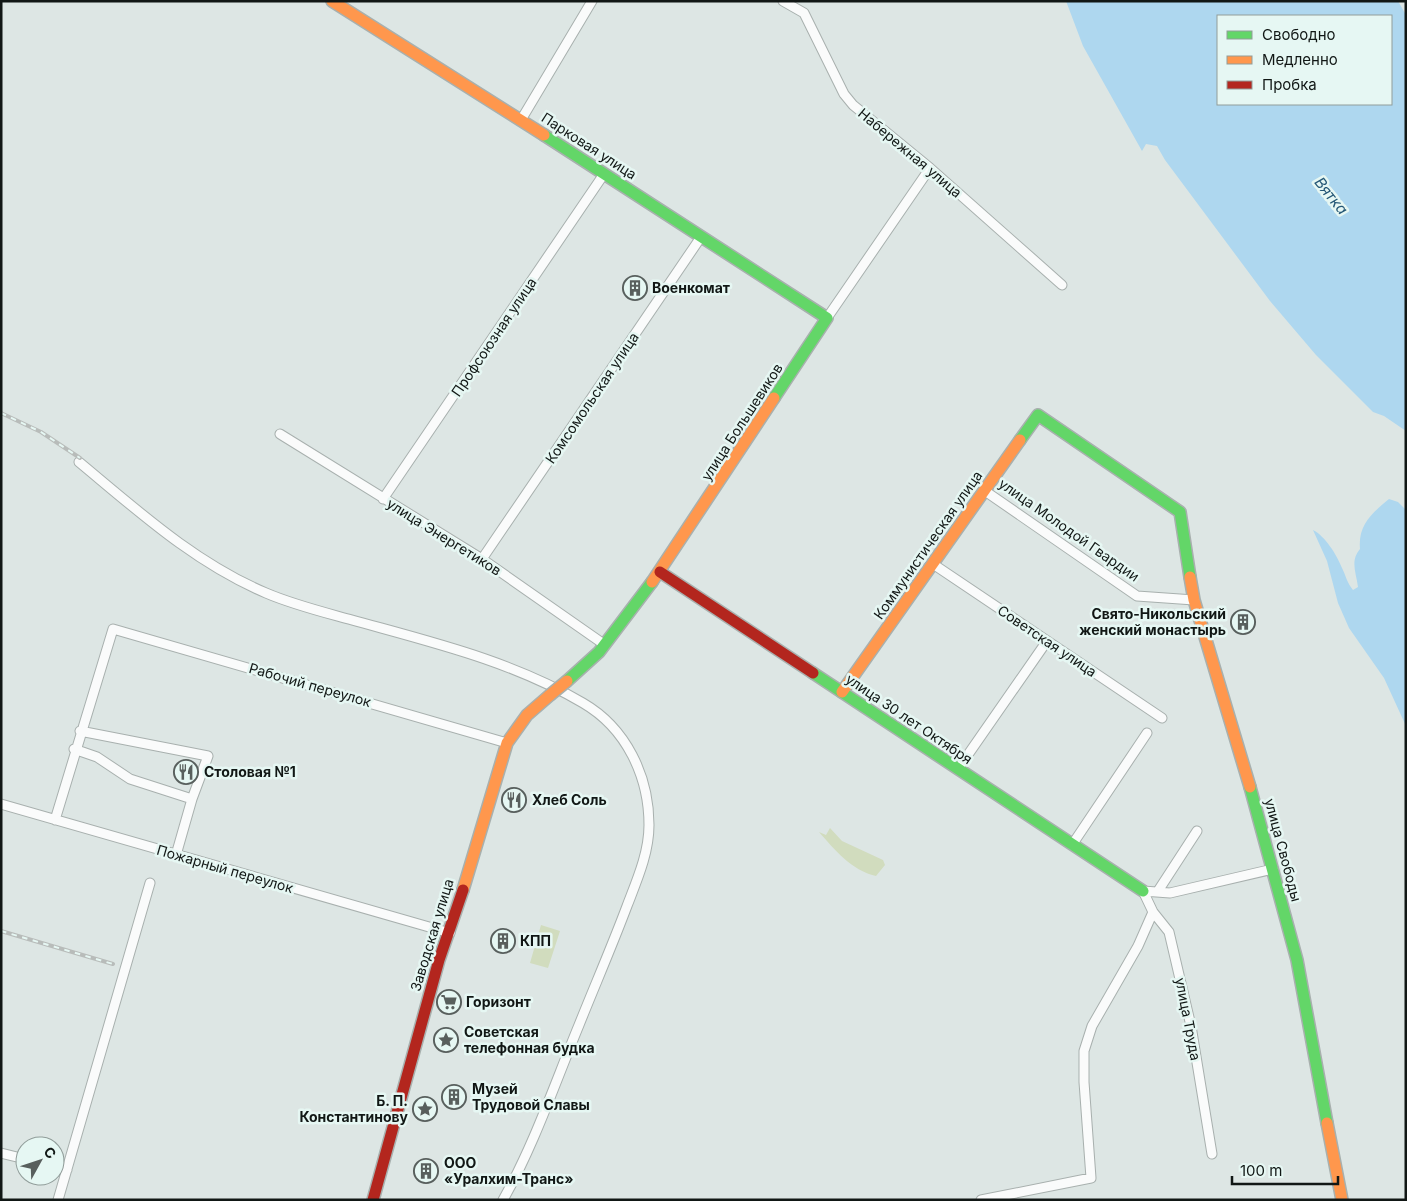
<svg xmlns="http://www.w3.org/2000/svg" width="1407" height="1201" font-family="Inter,sans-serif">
	<rect width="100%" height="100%" fill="#dde6e4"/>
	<path fill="#d1dcbe" d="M830,828L842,841L883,860L885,865L876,876C851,870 835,850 819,832L826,835Z
		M541,925L560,931L548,968L530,963Z"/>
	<path fill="#aed7ef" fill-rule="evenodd" d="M1066,1H1398L1406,15V431L1384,416L1373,412L1316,355L1270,301L1165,160L1157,146L1146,144L1142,151L1083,46ZM1218,16H1391V104H1218Z
		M1389,499L1398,502L1406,510V726L1384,678L1349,628L1338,603L1327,561L1313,530C1325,536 1337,555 1342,568C1346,576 1347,583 1353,590L1358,587C1356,572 1350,561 1360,549C1358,525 1371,514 1389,499Z"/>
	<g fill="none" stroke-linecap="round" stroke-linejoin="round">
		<defs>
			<path id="street" d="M783,1L804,13L844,94L853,105L930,168L1062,285
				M521,120L592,1
				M827,318L930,168
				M280,434L482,559L605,645
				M79,462C138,511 195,563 266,593C294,605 323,612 352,620C431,642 512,661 583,703C626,728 649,776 649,825C649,853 637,880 627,906C612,946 595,985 579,1025C555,1083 534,1145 503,1200
				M985,491L1137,596L1194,600
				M383,499L604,174
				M482,559L701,237
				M933,564L1162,718
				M80,731L208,756L192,799L176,855
				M74,749L97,757L130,779L192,799
				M958,769L1047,641
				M1,804L450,933
				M55,820L113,629L507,743
				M1072,845L1147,733
				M1158,891L1197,831
				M1,1153L25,1159
				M1212,1154L1191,1026L1169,932L1153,912L1143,891L1170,893L1273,869
				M55,1167L67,1170
				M58,1200L150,883
				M981,1200L1091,1178L1084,1082V1051L1092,1026L1138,946L1153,912"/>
			<path id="fast" d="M544,135L827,318L774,398
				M1020,440L1038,415L1180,512L1190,577
				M813,673L1143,891
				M567,681L599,652L652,582
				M1250,787L1297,960L1327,1123"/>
			<path id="slow" d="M332,1L544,135
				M1190,577L1194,600L1250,787
				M652,582L774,398
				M842,692L1020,440
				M463,890L507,743L527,715L550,695
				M1327,1123L1342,1200"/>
			<path id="jam" d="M660,572L813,673
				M373,1200L439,960L463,890"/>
		</defs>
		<use href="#street" stroke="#a8b0ae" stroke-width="11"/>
		<use href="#fast" stroke="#a8b0ae" stroke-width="14"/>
		<use href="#slow" stroke="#a8b0ae" stroke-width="14"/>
		<use href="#jam" stroke="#a8b0ae" stroke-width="14"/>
		<use href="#street" stroke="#fafbfb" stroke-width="9"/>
		<use href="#fast" stroke="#63d668" stroke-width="11"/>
		<use href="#slow" stroke="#ff974d" stroke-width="11"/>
		<use href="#jam" stroke="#b3261e" stroke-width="11"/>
		<defs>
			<path id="rail" d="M1,413L41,432L80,458
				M1,931L113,964"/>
		</defs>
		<use href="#rail" stroke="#b8bcba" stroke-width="4"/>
		<use href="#rail" stroke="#e6f7f3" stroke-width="2" stroke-dasharray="5.5" stroke-linecap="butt"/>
		<defs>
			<path id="slow-bridge" d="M550,695L567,681"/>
		</defs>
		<use href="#slow-bridge" stroke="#a8b0ae" stroke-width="14" stroke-linecap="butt"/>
		<use href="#slow-bridge" stroke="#ff974d" stroke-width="11"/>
	</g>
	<defs>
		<symbol id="building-ring" viewBox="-11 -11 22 22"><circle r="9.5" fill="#e6f7f3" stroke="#585f5d" stroke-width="1.5"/><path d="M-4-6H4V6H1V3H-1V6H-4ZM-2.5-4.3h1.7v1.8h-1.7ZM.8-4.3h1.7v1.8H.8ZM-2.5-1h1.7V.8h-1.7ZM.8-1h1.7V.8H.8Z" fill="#585f5d"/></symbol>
		<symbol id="restaurant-ring" viewBox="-11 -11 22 22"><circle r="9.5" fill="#e6f7f3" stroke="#585f5d" stroke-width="1.5"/><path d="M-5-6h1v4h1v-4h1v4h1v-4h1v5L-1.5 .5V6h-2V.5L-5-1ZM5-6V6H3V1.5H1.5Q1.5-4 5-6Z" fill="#585f5d"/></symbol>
		<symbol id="supermarket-ring" viewBox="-11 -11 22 22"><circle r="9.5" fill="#e6f7f3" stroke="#585f5d" stroke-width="1.5"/><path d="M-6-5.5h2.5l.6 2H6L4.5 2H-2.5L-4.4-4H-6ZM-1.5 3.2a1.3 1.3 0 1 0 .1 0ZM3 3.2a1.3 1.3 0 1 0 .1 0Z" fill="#585f5d"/></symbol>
		<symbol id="sight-ring" viewBox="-11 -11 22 22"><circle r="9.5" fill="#e6f7f3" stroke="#585f5d" stroke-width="1.5"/><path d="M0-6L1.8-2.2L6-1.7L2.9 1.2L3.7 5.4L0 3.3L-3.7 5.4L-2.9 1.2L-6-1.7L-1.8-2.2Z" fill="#585f5d"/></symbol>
	</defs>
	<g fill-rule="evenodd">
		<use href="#building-ring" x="621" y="274" width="28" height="28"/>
		<use href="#building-ring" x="1229" y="608" width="28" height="28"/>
		<use href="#restaurant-ring" x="172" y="758" width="28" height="28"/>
		<use href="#restaurant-ring" x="500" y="786" width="28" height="28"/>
		<use href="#building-ring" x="489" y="927" width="28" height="28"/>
		<use href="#supermarket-ring" x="435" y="988" width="28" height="28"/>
		<use href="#sight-ring" x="432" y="1026" width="28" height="28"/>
		<use href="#building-ring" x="440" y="1083" width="28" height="28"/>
		<use href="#sight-ring" x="411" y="1095" width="28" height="28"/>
		<use href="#building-ring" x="412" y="1157" width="28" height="28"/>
	</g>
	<g text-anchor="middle" stroke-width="5" stroke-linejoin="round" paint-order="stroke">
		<g font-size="14" fill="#111715" stroke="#e6f7f3">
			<text transform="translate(589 146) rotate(33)" y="5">Парковая улица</text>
			<text transform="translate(910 153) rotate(40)" y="5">Набережная улица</text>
			<text transform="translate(494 337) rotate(-56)" y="5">Профсоюзная улица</text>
			<text transform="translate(592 398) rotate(-56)" y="5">Комсомольская улица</text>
			<text transform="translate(742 422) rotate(-57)" y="5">улица Большевиков</text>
			<text transform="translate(1069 530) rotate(35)" y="5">улица Молодой Гвардии</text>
			<text transform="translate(444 537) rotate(32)" y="5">улица Энергетиков</text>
			<text transform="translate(928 545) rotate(-55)" y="5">Коммунистическая улица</text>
			<text transform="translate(1047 641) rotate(34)" y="5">Советская улица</text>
			<text transform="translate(310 685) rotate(16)" y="5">Рабочий переулок</text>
			<text transform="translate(909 719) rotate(34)" y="5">улица 30 лет Октября</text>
			<text transform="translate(1283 850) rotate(75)" y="5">улица Свободы</text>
			<text transform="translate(225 869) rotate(16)" y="5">Пожарный переулок</text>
			<text transform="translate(432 935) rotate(-73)" y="5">Заводская улица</text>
			<text transform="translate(1188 1019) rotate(79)" y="5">улица Труда</text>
		</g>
		<g font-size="14" font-weight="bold" fill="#111715" stroke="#e6f7f3" text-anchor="start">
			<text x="652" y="293">Военкомат</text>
			<text x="1226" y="619" text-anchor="end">Свято-Никольский<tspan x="1226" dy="16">женский монастырь</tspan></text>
			<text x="204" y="777">Столовая №1</text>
			<text x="532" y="805">Хлеб Соль</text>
			<text x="520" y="946">КПП</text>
			<text x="466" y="1007">Горизонт</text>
			<text x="464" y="1037">Советская<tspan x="464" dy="16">телефонная будка</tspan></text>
			<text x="472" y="1094">Музей<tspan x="472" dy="16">Трудовой Славы</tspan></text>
			<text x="408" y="1106" text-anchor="end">Б. П.<tspan x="408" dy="16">Константинову</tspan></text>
			<text x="444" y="1168">ООО<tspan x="444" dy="16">«Уралхим-Транс»</tspan></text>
		</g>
		<g font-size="15" font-style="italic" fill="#245776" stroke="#e6f7f3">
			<text transform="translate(1331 196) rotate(51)" y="5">Вятка</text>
		</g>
	</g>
	<rect width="1407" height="1201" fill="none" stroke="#111715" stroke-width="5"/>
	<rect x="1217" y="15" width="175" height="90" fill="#e6f7f3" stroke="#919d9a"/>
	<rect x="1227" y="31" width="25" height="8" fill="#63d668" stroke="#919d9a"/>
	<text x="1262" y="40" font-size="15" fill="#111715">Свободно</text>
	<rect x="1227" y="56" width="25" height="8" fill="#ff974d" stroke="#919d9a"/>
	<text x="1262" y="65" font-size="15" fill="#111715">Медленно</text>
	<rect x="1227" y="81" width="25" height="8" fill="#b3261e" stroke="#919d9a"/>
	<text x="1262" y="90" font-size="15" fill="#111715">Пробка</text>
	<g transform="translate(40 1161) rotate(50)"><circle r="24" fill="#e6f7f3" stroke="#919d9a"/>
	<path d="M0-4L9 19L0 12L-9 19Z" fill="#585f5d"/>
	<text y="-8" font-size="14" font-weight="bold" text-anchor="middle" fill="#111715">С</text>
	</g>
	<path d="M1232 1176v8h106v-8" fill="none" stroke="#111715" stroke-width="2.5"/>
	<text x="1240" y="1176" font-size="15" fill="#111715" stroke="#e6f7f3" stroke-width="4" paint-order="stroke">100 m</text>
</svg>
